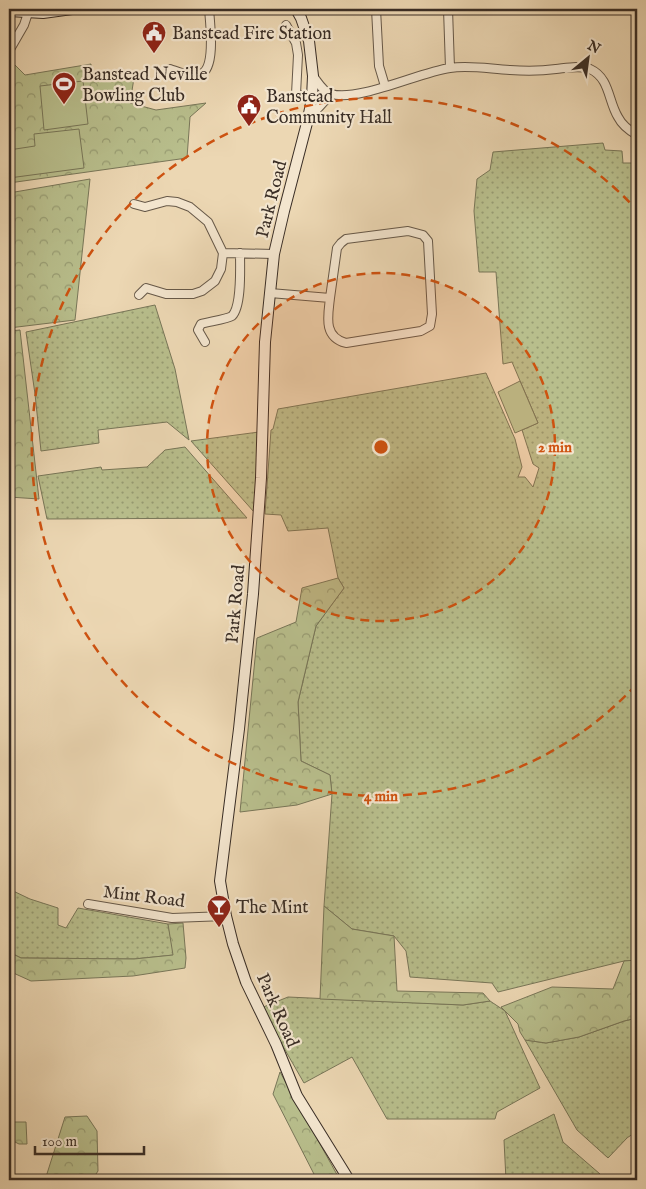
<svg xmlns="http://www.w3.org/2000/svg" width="646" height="1189" font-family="'IM FELL English',serif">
	<defs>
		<pattern id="grass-dots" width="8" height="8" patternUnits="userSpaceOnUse" patternTransform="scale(1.25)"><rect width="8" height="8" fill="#b8be8c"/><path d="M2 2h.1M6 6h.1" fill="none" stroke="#979b72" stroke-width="1.8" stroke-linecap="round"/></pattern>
		<pattern id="forest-crowns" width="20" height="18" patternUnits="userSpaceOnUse" patternTransform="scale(1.25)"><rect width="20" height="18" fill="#b8be8c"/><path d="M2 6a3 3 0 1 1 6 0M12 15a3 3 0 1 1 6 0" fill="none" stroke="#979b72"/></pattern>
	</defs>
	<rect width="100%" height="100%" fill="#ecd7b3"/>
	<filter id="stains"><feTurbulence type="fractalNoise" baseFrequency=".004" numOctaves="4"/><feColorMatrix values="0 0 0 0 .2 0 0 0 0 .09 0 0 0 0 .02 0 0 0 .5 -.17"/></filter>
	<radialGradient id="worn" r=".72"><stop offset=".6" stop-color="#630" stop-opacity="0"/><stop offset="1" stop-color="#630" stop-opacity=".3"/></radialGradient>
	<path fill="url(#grass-dots)" stroke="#787658" d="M603,143L605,150L622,151L623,163H637V960L624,961L498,992L492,983L410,977L406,951L394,936L352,929L324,906L332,794L330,775L301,761L298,702L316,626L344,588L338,578L328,528L288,531L281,515L265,514L271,430L273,429L278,409L486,373L515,439L522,467L518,477H525L533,487L539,468L533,464L522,430L538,423L512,362L503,364L496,272H479L474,211L477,179L490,170L493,152Z
		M155,305L175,369L189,440L167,422L98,430L99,443L41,451L35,394L26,332Z
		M259,432L254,512L191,441Z
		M185,447L247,518L47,519L38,476L101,467L102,470L147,467L165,450Z
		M9,889L30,899L58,908V925L66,928L78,908L168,924L174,955L134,959L21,958L9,952Z
		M288,997L463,1005L490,1001L505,1011L540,1088L497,1112L495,1119H387L352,1057L304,1083L261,1008Z
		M637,1018V1131L627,1138L608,1158L577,1130L525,1040L546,1043L579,1037L624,1021Z
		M554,1114L563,1142L600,1174L601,1180H506L504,1140Z"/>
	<path fill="url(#forest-crowns)" stroke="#787658" d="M12,62L25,75L91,64V73L134,78L130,103L156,110L206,103L190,117L187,158L9,183V66Z
		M90,179L75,320L9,328V193Z
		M20,330L39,499L9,497V331Z
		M338,578L344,588L316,626L298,702L301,761L330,775L332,794L297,805L240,812L257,638L296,622L302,588Z
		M324,906L352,929L394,936L397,991L483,993L490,1001L463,1005L320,999Z
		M183,923L186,958L185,968L133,976L31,981L9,971V952L21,958L134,959L173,955L168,924Z
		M637,960V1018L624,1021L579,1037L546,1043L525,1040L520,1032L518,1024L501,1007L552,987L613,989L624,961Z
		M280,1072L340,1180H318L316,1178L273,1094Z
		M87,1116L97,1131L98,1171L92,1180H45L65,1117Z
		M9,1122H26L27,1144H19L9,1139Z"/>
	<path fill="#b8be8c" stroke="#787658" d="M83,81L88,124L44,130L40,86Z
		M79,129L84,168L9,178V150L35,146L34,134Z
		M520,381L538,423L515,433L498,392Z"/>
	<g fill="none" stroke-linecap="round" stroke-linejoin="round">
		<defs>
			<path id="street" d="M376,9L379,66L385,86
				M448,9L450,68
				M286,25L296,43L298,55L296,94L312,98
				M9,51L24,25L28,13
				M170,69C179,72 192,78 201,74C216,68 210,23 209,9
				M313,76C318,82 323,92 331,94C359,102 420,72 450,68C469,65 490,69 510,70C526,71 541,71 556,69C566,68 580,65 590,69C610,78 608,101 618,117C622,125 630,131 637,135
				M309,118L331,94
				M134,204L145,207L167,201L177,202L190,207L208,222L223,253L221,269L215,281L202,291L193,294H166L146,288L139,295
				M223,253L274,254
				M270,293L330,298C328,316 323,337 346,343L421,331L430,326L432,314L428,241L423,235L408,231L346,239L341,243L337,248L330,298
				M205,342L198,330L201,324C207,322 228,319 232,316C242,306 240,267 240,253
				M88,904L172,918L226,916"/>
			<path id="secondary" d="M178,9H283
				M296,9L301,18L309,41L313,76L312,98L308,119L284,211L274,254L265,342L261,478L253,594L239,729L220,881L226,916L233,944L246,982L276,1044L297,1096L349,1180
				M9,11L43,13L72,9"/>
		</defs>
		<use href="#street" stroke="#665848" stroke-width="10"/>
		<use href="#secondary" stroke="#392d25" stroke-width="12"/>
		<use href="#street" stroke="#f3e5ce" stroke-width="8"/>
		<use href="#secondary" stroke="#f3e5ce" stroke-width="10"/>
	</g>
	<circle cx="381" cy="447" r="174" fill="#ce5210" fill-opacity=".12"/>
	<g fill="none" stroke="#ce5210" stroke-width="2.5" stroke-dasharray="9 6">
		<circle cx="381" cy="447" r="174"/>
		<path d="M636 685A349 349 0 1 1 636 209"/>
	</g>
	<defs>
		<symbol id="civic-pin" viewBox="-11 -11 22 30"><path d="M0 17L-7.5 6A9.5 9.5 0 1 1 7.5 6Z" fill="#8f2418" stroke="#f3e5ce"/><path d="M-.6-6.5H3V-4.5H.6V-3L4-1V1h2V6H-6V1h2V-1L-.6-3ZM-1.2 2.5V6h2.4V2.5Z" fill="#fff"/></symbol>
		<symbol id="stadium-pin" viewBox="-11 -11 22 30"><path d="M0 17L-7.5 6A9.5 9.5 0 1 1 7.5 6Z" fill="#8f2418" stroke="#f3e5ce"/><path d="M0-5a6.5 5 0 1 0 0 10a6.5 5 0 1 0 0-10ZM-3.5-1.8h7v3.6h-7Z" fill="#fff"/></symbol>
		<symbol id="bar-pin" viewBox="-11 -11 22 30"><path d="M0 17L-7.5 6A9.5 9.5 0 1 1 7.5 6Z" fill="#8f2418" stroke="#f3e5ce"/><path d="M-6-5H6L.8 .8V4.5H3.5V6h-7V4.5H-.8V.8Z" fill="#fff"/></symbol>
	</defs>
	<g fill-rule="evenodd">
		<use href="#civic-pin" x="140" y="19" width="28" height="38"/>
		<use href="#stadium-pin" x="50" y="70" width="28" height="38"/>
		<use href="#civic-pin" x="235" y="92" width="28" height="38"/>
		<use href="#bar-pin" x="205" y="893" width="28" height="38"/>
	</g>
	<g text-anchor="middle" stroke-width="4.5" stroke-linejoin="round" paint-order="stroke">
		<g font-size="18" fill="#392d25" stroke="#f3e5ce" text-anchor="start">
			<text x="172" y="39">Banstead Fire Station</text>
			<text x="82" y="80">Banstead Neville<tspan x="82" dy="21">Bowling Club</tspan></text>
			<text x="266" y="102">Banstead<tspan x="266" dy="21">Community Hall</tspan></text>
			<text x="236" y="913">The Mint</text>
		</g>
		<g font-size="18" fill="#392d25" stroke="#f3e5ce">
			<text transform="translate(271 199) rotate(-76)" y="6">Park Road</text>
			<text transform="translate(235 604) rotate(-85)" y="6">Park Road</text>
			<text transform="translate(144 896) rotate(7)" y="6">Mint Road</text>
			<text transform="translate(278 1010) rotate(66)" y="6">Park Road</text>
		</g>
	</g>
	<circle cx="381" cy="447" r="8" fill="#ce5210" stroke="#f3e5ce" stroke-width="2.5"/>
	<g font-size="15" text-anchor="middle" font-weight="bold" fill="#ce5210" stroke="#f3e5ce" stroke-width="4.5" stroke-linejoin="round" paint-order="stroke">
		<text x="555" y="452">2 min</text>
		<text x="381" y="801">4 min</text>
	</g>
	<rect width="646" height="1189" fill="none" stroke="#ecd7b3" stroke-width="30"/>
	<rect x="10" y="10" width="626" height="1169" fill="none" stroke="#392d25" stroke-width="2.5"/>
	<rect x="15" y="15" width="616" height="1159" fill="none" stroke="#392d25"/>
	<g transform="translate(588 58) rotate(29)" stroke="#f3e5ce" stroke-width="4" paint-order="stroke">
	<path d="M0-4L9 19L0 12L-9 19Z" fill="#392d25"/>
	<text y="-8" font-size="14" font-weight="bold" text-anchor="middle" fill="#392d25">N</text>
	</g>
	<path d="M35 1146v8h109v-8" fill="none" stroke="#392d25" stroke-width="2.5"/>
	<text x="42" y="1146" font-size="15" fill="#392d25" stroke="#f3e5ce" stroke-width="4" paint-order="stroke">100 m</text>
	<rect width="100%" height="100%" filter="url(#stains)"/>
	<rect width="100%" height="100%" fill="url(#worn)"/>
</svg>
